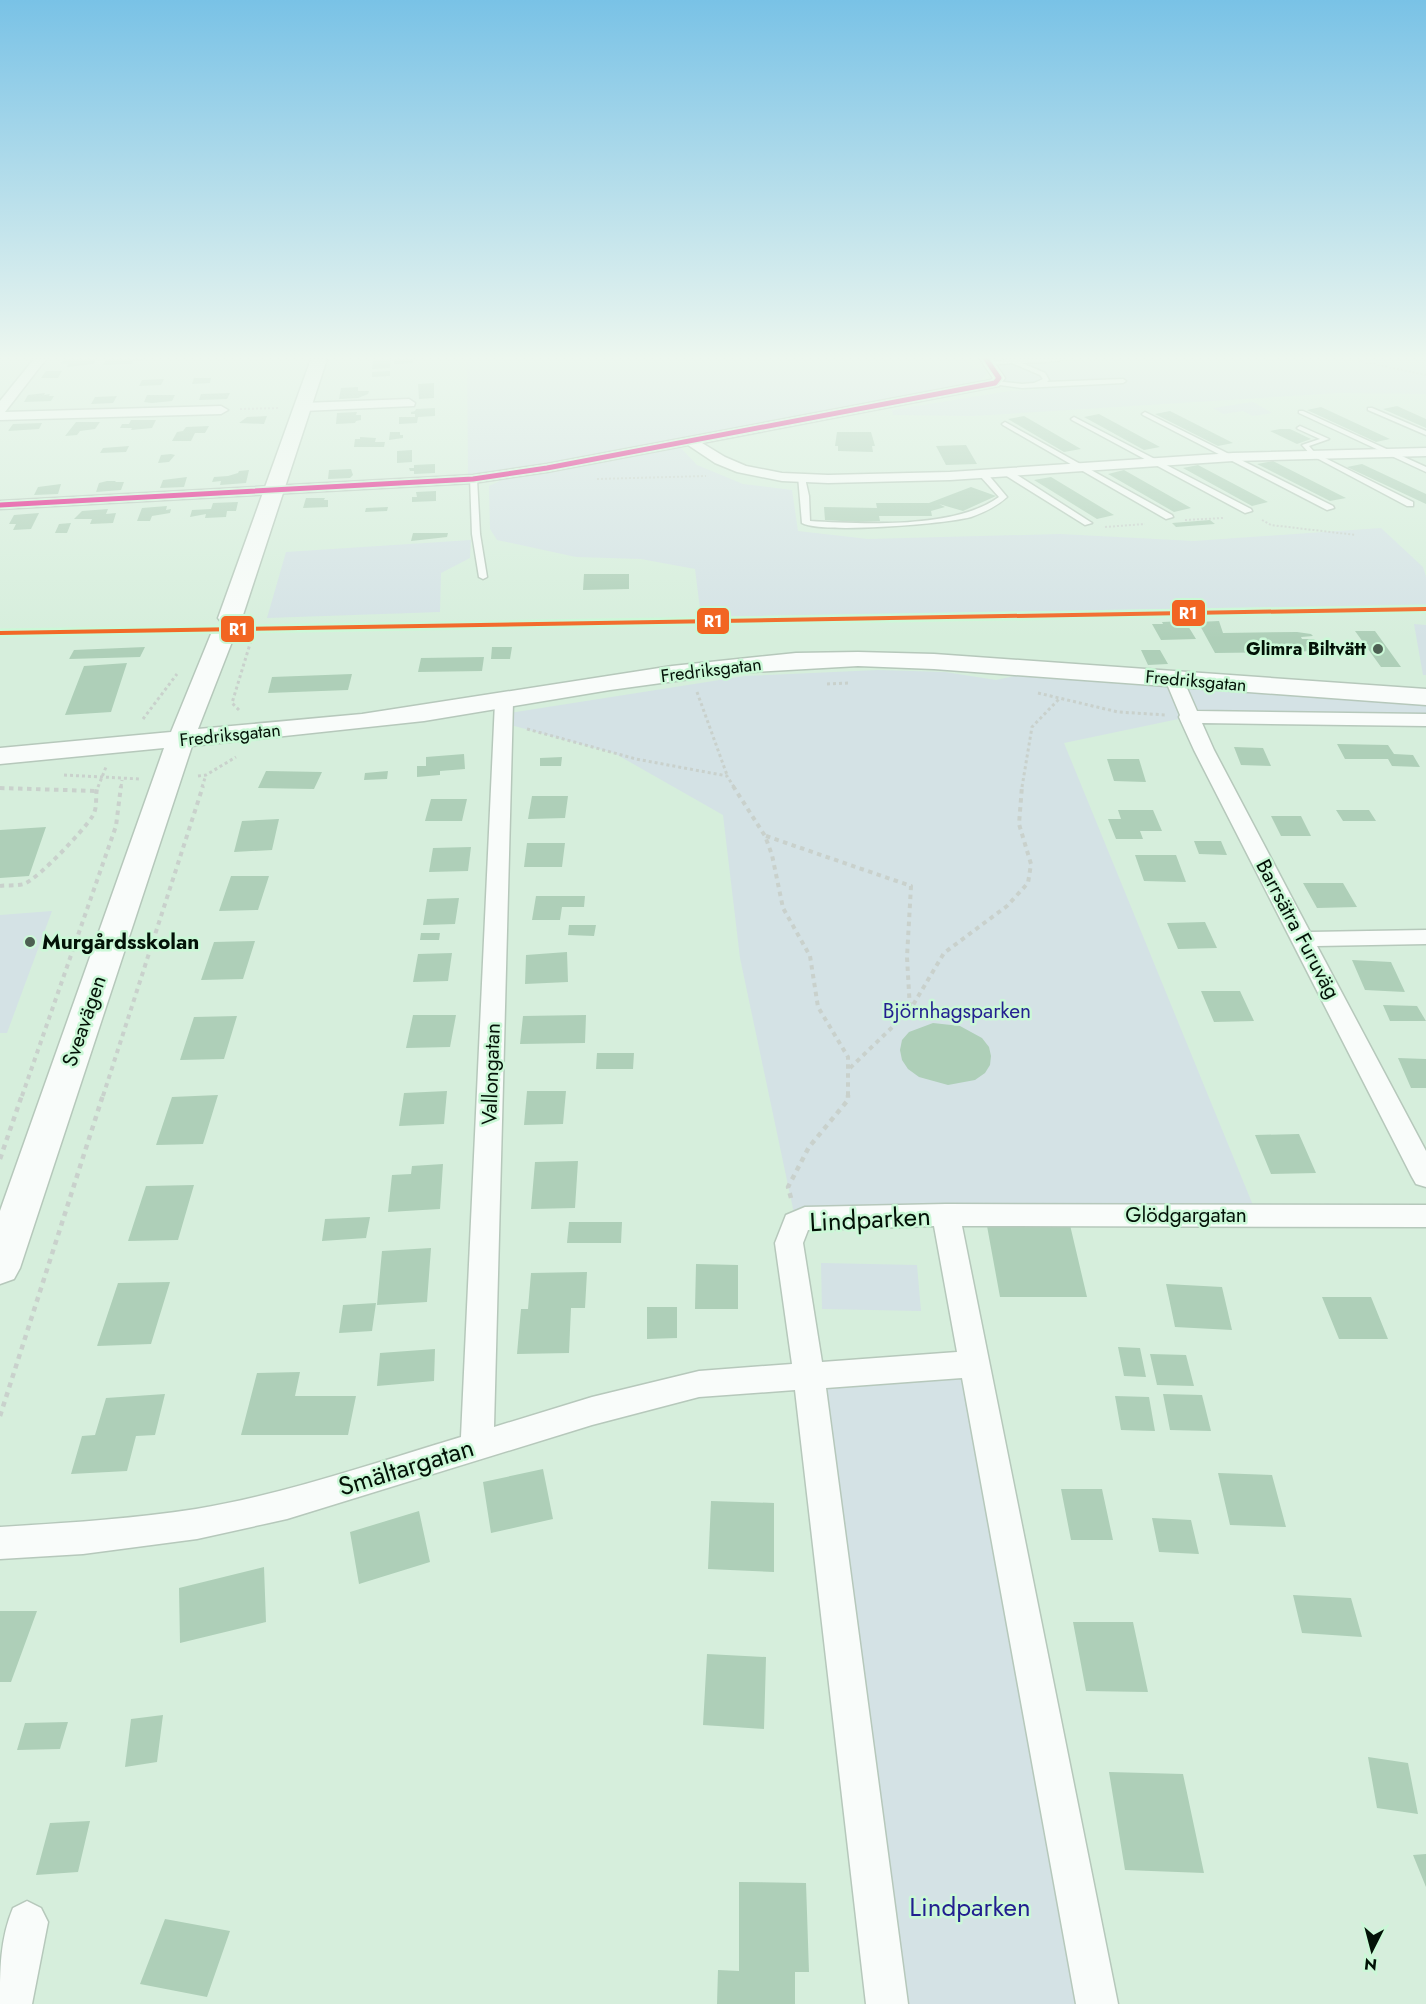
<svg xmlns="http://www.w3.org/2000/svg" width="1426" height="2004" font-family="Jost,sans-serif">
	<rect width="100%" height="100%" fill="#d6eedc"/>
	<path fill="#d4e2e5" d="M467,359H966L973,368L985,367L986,375L977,382L940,391L508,471L468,475Z
		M1163,359H1426V394L1338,393L973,416L893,415L892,410L1010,391L1040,390L1039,385L995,383L989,363Z
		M1253,402L1272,413L1253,416L1243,411L1223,414L1213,408Z
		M680,447L697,465L743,484L792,490L798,531L868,539L1060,534L1194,541L1381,528L1423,567L1426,577V605L701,617L695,569L641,559L576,557L497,540L490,529L489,486L506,478Z
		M471,540L470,558L441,573L440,612L267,618L286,552Z
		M1414,624L1426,625V675H1423Z
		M1046,669L1426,697V720L1188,717L1064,743L1257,1215L796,1223L740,958L723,815L614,753L503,723L504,714L745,676L878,670L945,672L996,680Z
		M52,911L7,1033H0V915Z
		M821,1263L917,1265L921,1311L822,1309Z
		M975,1364L1091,2004H887L809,1374Z"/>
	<path fill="#aecfb8" d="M66,359H96L94,364L67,367L68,364L60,363Z
		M106,359H143L142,361H133L132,364L103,365Z
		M391,359L390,368L372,369L373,360Z
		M394,359H413V363L394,364Z
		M46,371H62L58,378H41Z
		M390,371V376L372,377V372Z
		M194,378H211L210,383L192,384Z
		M164,379L161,385L139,386L142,380Z
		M434,383V398L419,399L418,384Z
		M358,387V391H369L368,394L358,398L339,399L341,388Z
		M45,393L44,395L50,394L49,396H54L51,401L24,402L28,395Z
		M230,393L227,399L199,400L201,394Z
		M147,395H175L172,401L152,403L144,402Z
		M117,396L113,403L91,404L95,397Z
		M1397,406L1426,419V428L1383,409Z
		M1321,407L1390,439L1376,442L1307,410Z
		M435,408V416L418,417L417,423L399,424V417H415V414H411V412L415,411L416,409Z
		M1170,411L1233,443L1218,446L1155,414Z
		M357,412L356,415H361V420L356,421L355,423L336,424L337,413Z
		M1099,414L1160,447L1144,450L1084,417Z
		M267,416L264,424L239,423L247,417Z
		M1024,416L1081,449L1064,452L1008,419Z
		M131,420H156L152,428L131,430L132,428H120L122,424H129Z
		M76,422H100L95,429L80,431L77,435L65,436Z
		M42,423L39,429L8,431L13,424Z
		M209,426L205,433H195L191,441H172L177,432L183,431L186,427Z
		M1280,429H1290L1311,439L1297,444L1270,431Z
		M390,432H400V435H403V438L389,440Z
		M837,432H871L875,446H872L873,452L838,451V446H835Z
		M360,437L376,438L375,442H385L384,447H354L355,439H360Z
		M966,445L977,464L946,465L936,446Z
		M129,446L126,452L100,453L103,448Z
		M412,450V462L397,463V451Z
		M161,455L171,454L175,455L169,462L158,463Z
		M1273,461L1346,498L1330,501L1257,464Z
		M435,464V473L414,474V471H410L409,468H414V465Z
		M1362,464L1426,494V504L1347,467Z
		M1198,465L1268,502L1252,506L1183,468Z
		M351,469L353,475L350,478L328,479L329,470Z
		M249,470L246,483L220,485L221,481L212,482L214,477L228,476L238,473L239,471Z
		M1124,470L1191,508L1174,512L1108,474Z
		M187,477L184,487L160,488L163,480Z
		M1051,477L1114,515L1097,519L1034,480Z
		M107,481H116L115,482H124L121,490L96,492L99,483Z
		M61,484L58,494L34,495L38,487Z
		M971,487L996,496L963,511L939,504L945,507L931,511L932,516H879L880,521L858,522L825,520L824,507L877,508L876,503H929Z
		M436,491V501L412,502V497H417L416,492Z
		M306,498H325L324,500H328V507L303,508Z
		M238,502L236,511H227L226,517L205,518L206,514L190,517L192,510L211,509L213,503Z
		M167,506L166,510L171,509L170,513L152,516L150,521H137L142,508Z
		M388,507L387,511L365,512L366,508Z
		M108,509L106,514L116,513L113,523L90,524L92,519H74L82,511Z
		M39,513L31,529L13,530L16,524H9L14,515Z
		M1210,520L1215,524L1176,527L1172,523Z
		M71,523L67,533H55L59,524Z
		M413,533H448L447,537L411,541Z
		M584,574H629V589L583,590Z
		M1185,621L1196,639L1161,640L1152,624H1163L1162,622Z
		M1219,621L1223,633L1297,632L1311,634L1313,636L1301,637L1302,639H1314L1318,644H1306L1311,651L1293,652L1295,654H1286L1285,652L1215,653L1198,622Z
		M1355,631H1375L1401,667H1381Z
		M145,647L140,657L69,659L74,650Z
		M492,647H512L510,659H491Z
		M1141,650H1160L1168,664L1148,665Z
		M484,657L482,671L418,672L421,658Z
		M127,663L111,712L65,715L84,666Z
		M352,674L348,690L268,693L272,677Z
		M1337,744L1388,745L1394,754L1413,755L1420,767L1392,766L1388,759H1345Z
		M1234,747L1263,748L1271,766L1241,765Z
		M464,754L465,769L440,771V775L417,777V766H426V757Z
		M562,757L561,766H540V758Z
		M1107,759H1139L1146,782L1114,781Z
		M266,771L322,772L314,789L258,788Z
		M388,771L387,779L364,780L365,773Z
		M532,796H568L565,818L528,819Z
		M431,799H467L462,821H425Z
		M1118,810H1153L1162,831H1140L1143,839H1116L1108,819H1121Z
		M1336,810H1369L1376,821H1343Z
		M1271,816H1301L1311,836H1281Z
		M279,819L272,850L234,852L242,821Z
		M46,827L29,876L0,878V830Z
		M1194,841H1221L1227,855L1199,854Z
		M527,843H565L562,867H524Z
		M471,847L468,871L429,872L433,848Z
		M1135,855H1176L1186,882L1144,881Z
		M231,876H269L258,910L219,911Z
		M1303,883H1343L1357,907L1317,908Z
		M536,896H585L584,907H562L560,920H532Z
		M459,898L455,924L423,925L427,899Z
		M1205,922L1217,948L1178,949L1167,923Z
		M569,925H596L594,936L568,935Z
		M421,933H440L439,940H420Z
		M255,941L243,979L201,980L214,942Z
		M567,952L568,982L525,984L526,955Z
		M452,953L448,981L413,982L418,954Z
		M1352,960L1391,962L1405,992L1365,990Z
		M1201,991H1240L1254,1021L1214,1022Z
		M1383,1005L1417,1006L1426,1021H1390Z
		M413,1015H456L450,1047L406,1048Z
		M586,1015L585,1043L520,1044L523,1016Z
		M237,1016L224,1059L180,1060L194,1017Z
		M933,1023L960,1026L982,1038L989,1047L991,1056L990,1065L985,1073L975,1080L948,1085L919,1077L908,1069L902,1060L900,1050L902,1040L909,1032Z
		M597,1053H634L633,1069H596Z
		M1398,1058L1426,1059V1088H1411Z
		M447,1091L444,1124L399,1126L404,1093Z
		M527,1091H566L563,1124L524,1125Z
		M218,1095L203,1144L156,1145L172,1097Z
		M1299,1134L1316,1173L1271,1174L1255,1135Z
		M578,1161L575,1208L531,1209L535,1162Z
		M443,1164L440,1209L388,1212L392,1175L411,1174L412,1166Z
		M194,1185L178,1240L128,1241L146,1186Z
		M370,1217L366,1238L322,1241L325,1219Z
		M569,1222H622L621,1243H567Z
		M1070,1225L1087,1297H1000L987,1226Z
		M431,1248L427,1302L377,1305L382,1251Z
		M696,1264L738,1265V1309H695Z
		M587,1272L585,1308H571L569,1353L517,1354L521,1309H528L531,1273Z
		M170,1282L151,1344L97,1346L118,1283Z
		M1166,1284L1222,1287L1232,1330L1175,1327Z
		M1322,1297H1371L1388,1339H1339Z
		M376,1303L372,1331L339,1333L343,1305Z
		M647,1307H677V1338L647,1339Z
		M1118,1347L1140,1348L1146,1377L1124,1376Z
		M435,1349L434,1381L377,1386L380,1353Z
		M1150,1354L1186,1355L1194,1386L1157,1385Z
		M300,1372L295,1396H356L348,1435H241L257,1373Z
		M165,1394L155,1435L136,1436L127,1471L71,1474L82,1436L95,1435L106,1398Z
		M1163,1394L1202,1395L1211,1431L1170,1430Z
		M1115,1396L1149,1397L1155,1431L1121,1430Z
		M543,1469L553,1519L491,1533L483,1482Z
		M1218,1473L1272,1475L1286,1527L1230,1525Z
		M1061,1489H1102L1113,1540H1071Z
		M711,1501L774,1503V1572L708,1569Z
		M419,1511L430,1562L359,1584L350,1532Z
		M1152,1518L1191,1520L1199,1554L1159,1552Z
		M264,1567L266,1622L180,1643L179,1588Z
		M1293,1595L1351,1598L1362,1637L1302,1633Z
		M0,1611H37L11,1682H0Z
		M1073,1622H1133L1148,1692L1086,1691Z
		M707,1654L766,1657L764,1729L703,1725Z
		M163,1715L157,1762L125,1767L131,1719Z
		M68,1722L60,1749L17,1750L25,1723Z
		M1368,1757L1408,1763L1418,1814L1377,1808Z
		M1109,1772L1183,1774L1204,1873L1125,1870Z
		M90,1821L78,1872L36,1875L50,1823Z
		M1426,1854V1887L1413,1855Z
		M739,1882L806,1883L809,1972H795V2004H717L718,1970L739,1971Z
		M165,1919L230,1931L207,1997L140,1984Z"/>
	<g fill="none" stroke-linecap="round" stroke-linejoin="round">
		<defs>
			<path id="lane" d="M1011,359H1062L1059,361L1022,363L1045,373L1049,380L1047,382L1123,379L1126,381L1123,383L1022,388L993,384V382L995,381L1022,384L1034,383L1043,379L1040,375L1012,363L989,365L986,363Z
				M1368,408H1372L1426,431V435L1368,410Z
				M1299,411H1303L1426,467V472L1299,413Z
				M1145,412L1333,506L1334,508L1327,510L1143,415L1142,414Z
				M1074,417L1251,509L1252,511L1245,513L1072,420L1071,419Z
				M1005,422L1172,515L1173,517L1166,519L1003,425L1002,424Z
				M1300,426L1329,439L1309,446L1315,453L1413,502V506H1407L1311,455L1302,445L1320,439L1298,429L1297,428Z
				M1005,471H1011L1092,523L1085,525L1005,475Z
				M980,472H986L1007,497C996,507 985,512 971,517C946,524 821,534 802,523L798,476L805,478L809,496L810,521C863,524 955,529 999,497L980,476Z
				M470,477L477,479L480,534L487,577L483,579L479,577L472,534Z"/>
			<path id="street" d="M34,359H46L5,412L221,406L228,410L221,414L0,420V401Z
				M980,359H992L1005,378L999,386L702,443L725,457L746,466L782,473L828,475L950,472L1233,453L1426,448V456L1233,461L950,480L828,483L782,481L737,472L715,463L688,445L547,472L473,483L0,509V501L473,475L547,464L991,380L993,378Z
				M409,399L415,403L414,406L303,411L296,407L303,403Z
				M1174,674L1180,675L1183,679L1197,711L1426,714V726L1202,723L1214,750L1310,932L1426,930V944L1317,946L1426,1151V1187L1416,1184L1412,1177L1194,750L1179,717L1180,715L1165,679L1168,675Z
				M504,696L511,698L513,702L494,1427L592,1397L699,1371L792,1364L775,1243L786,1215L805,1207L946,1204L1426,1205V1227L962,1226L1118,2004H1076L962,1378L826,1388L908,2004H866L795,1390L699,1397L592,1425L287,1519L197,1539L83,1554L0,1559V1527C65,1523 131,1519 196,1509C286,1494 374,1463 461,1437L495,702L497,698ZM934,1226L957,1352L822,1362L803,1243L808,1230Z
				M27,1901L41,1908L48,1922L32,2004H0C0,1970 0,1939 13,1908Z"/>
			<path id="secondary" d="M311,359H327L242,618L238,623L230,625L222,623L218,618Z
				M223,627L231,629L235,634L198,729L362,714L672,666L796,653L858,652L934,654L1426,689V705L934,669L858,666L734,673L610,690L424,721L192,746L20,1268L14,1279L0,1284V1211L164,748L0,764V748L171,732L211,634L215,629Z"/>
		</defs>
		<use href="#lane" stroke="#b6c8bb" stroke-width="3"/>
		<use href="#street" stroke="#b6c8bb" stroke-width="3"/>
		<use href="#secondary" stroke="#b6c8bb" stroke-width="3"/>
		<path stroke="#c9d1cc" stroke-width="2" stroke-dasharray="2 2" stroke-linecap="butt" d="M1350,359L1426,375
			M240,409L280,408
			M597,479L706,476
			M1185,520L1223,518
			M1262,520L1271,525L1356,535
			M1105,527L1145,524"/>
		<path stroke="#c9d1cc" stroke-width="3" stroke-dasharray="3 3" stroke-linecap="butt" d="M827,684L849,683
			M697,692L727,775
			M1038,693L1118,712L1166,715
			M239,710L232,703L253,634
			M143,719L177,674
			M527,729L636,759L727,776L734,787
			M64,775L140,779
			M198,776L206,775L236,757
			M98,787L106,767
			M121,787L122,780
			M202,787L206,775
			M1022,787L1032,727L1059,699"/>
		<path stroke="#c9d1cc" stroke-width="4" stroke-dasharray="4.5 4.5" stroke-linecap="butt" d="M733,786L765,836L772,855L783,908L810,956L818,1007L848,1057V1096
			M0,788L96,791
			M766,836L911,886L907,957L910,1010
			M0,886C7,885 17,886 24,884C40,877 82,832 92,817C99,806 94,795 98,786
			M850,1068L910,1010L944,953L1007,906L1028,883L1031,864L1019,824L1022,786
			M22,1096L116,826L121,786
			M103,1096L203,786"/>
		<path stroke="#c9d1cc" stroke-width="4.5" stroke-dasharray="5 5" stroke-linecap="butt" d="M0,1159L22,1095
			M791,1198L788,1187L809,1147L848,1100V1095
			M0,1416L103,1095"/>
		<use href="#lane" fill="#f9fcfa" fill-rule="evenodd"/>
		<use href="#street" fill="#f9fcfa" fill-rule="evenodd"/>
		<use href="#secondary" fill="#f9fcfa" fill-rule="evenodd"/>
		<defs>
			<path id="bus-1" d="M0,505L473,479L547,468L995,383L999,378L986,359"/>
		</defs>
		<use href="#bus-1" stroke="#cbf8d7" stroke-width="8"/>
		<use href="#bus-1" stroke="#e5007d" stroke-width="5"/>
		<defs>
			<path id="rail-1" d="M1426,607V611L0,635V631Z"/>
		</defs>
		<use href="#rail-1" stroke="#cbf8d7" stroke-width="5"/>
		<use href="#rail-1" fill="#f26522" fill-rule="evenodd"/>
	</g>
	<linearGradient id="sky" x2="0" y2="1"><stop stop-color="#79c2e6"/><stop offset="0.56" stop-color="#edf7ef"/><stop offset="1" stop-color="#edf7ef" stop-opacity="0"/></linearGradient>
	<rect width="1426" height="639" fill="url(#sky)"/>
	<g fill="#4d5f52" stroke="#cbf8d7" stroke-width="2">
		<circle cx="1378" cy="649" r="6"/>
		<circle cx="30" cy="942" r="6"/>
	</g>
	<g text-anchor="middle" stroke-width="5" stroke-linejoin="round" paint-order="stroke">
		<g font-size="18" font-weight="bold" fill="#031207" stroke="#cbf8d7" text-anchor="end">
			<text x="1366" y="655">Glimra Biltvätt</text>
		</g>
		<g font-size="18" fill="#031207" stroke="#cbf8d7">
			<text transform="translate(711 670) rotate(-7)" y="6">Fredriksgatan</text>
			<text transform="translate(1196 681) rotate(5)" y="6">Fredriksgatan</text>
			<text transform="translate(230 735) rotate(-6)" y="6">Fredriksgatan</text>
		</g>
		<g font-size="21" fill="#031207" stroke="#cbf8d7">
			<text transform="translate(1298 929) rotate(62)" y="7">Barrsätra Furuväg</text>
			<text transform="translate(84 1021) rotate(-71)" y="7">Sveavägen</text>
			<text transform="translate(491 1074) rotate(-88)" y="7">Vallongatan</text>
			<text x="1186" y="1222">Glödgargatan</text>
		</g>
		<g font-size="21" font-weight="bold" fill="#031207" stroke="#cbf8d7" text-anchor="start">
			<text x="42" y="949">Murgårdsskolan</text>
		</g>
		<g font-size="21" fill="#221f90" stroke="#cbf8d7">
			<text x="957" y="1018">Björnhagsparken</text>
		</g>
		<g font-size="26" fill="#031207" stroke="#cbf8d7">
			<text transform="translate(870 1219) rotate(-3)" y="9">Lindparken</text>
			<text transform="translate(406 1467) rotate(-17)" y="9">Smältargatan</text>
		</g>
		<g font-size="26" fill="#221f90" stroke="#cbf8d7">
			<text x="970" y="1916">Lindparken</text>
		</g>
	</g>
	<g stroke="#cbf8d7" stroke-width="2">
		<rect x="1171" y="599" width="35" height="28" rx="6" fill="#f26522"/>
		<rect x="696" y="607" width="34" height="28" rx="6" fill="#f26522"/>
		<rect x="220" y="615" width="35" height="28" rx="6" fill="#f26522"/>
	</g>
	<g font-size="16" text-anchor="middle" font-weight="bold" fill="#fff">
		<text x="1188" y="619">R1</text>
		<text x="713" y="627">R1</text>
		<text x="238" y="635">R1</text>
	</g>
	<g transform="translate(1372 1950) rotate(186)" stroke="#cbf8d7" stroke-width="4.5" paint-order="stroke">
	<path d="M0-4.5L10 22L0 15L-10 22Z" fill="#031207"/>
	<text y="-9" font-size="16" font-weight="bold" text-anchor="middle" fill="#031207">N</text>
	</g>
</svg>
